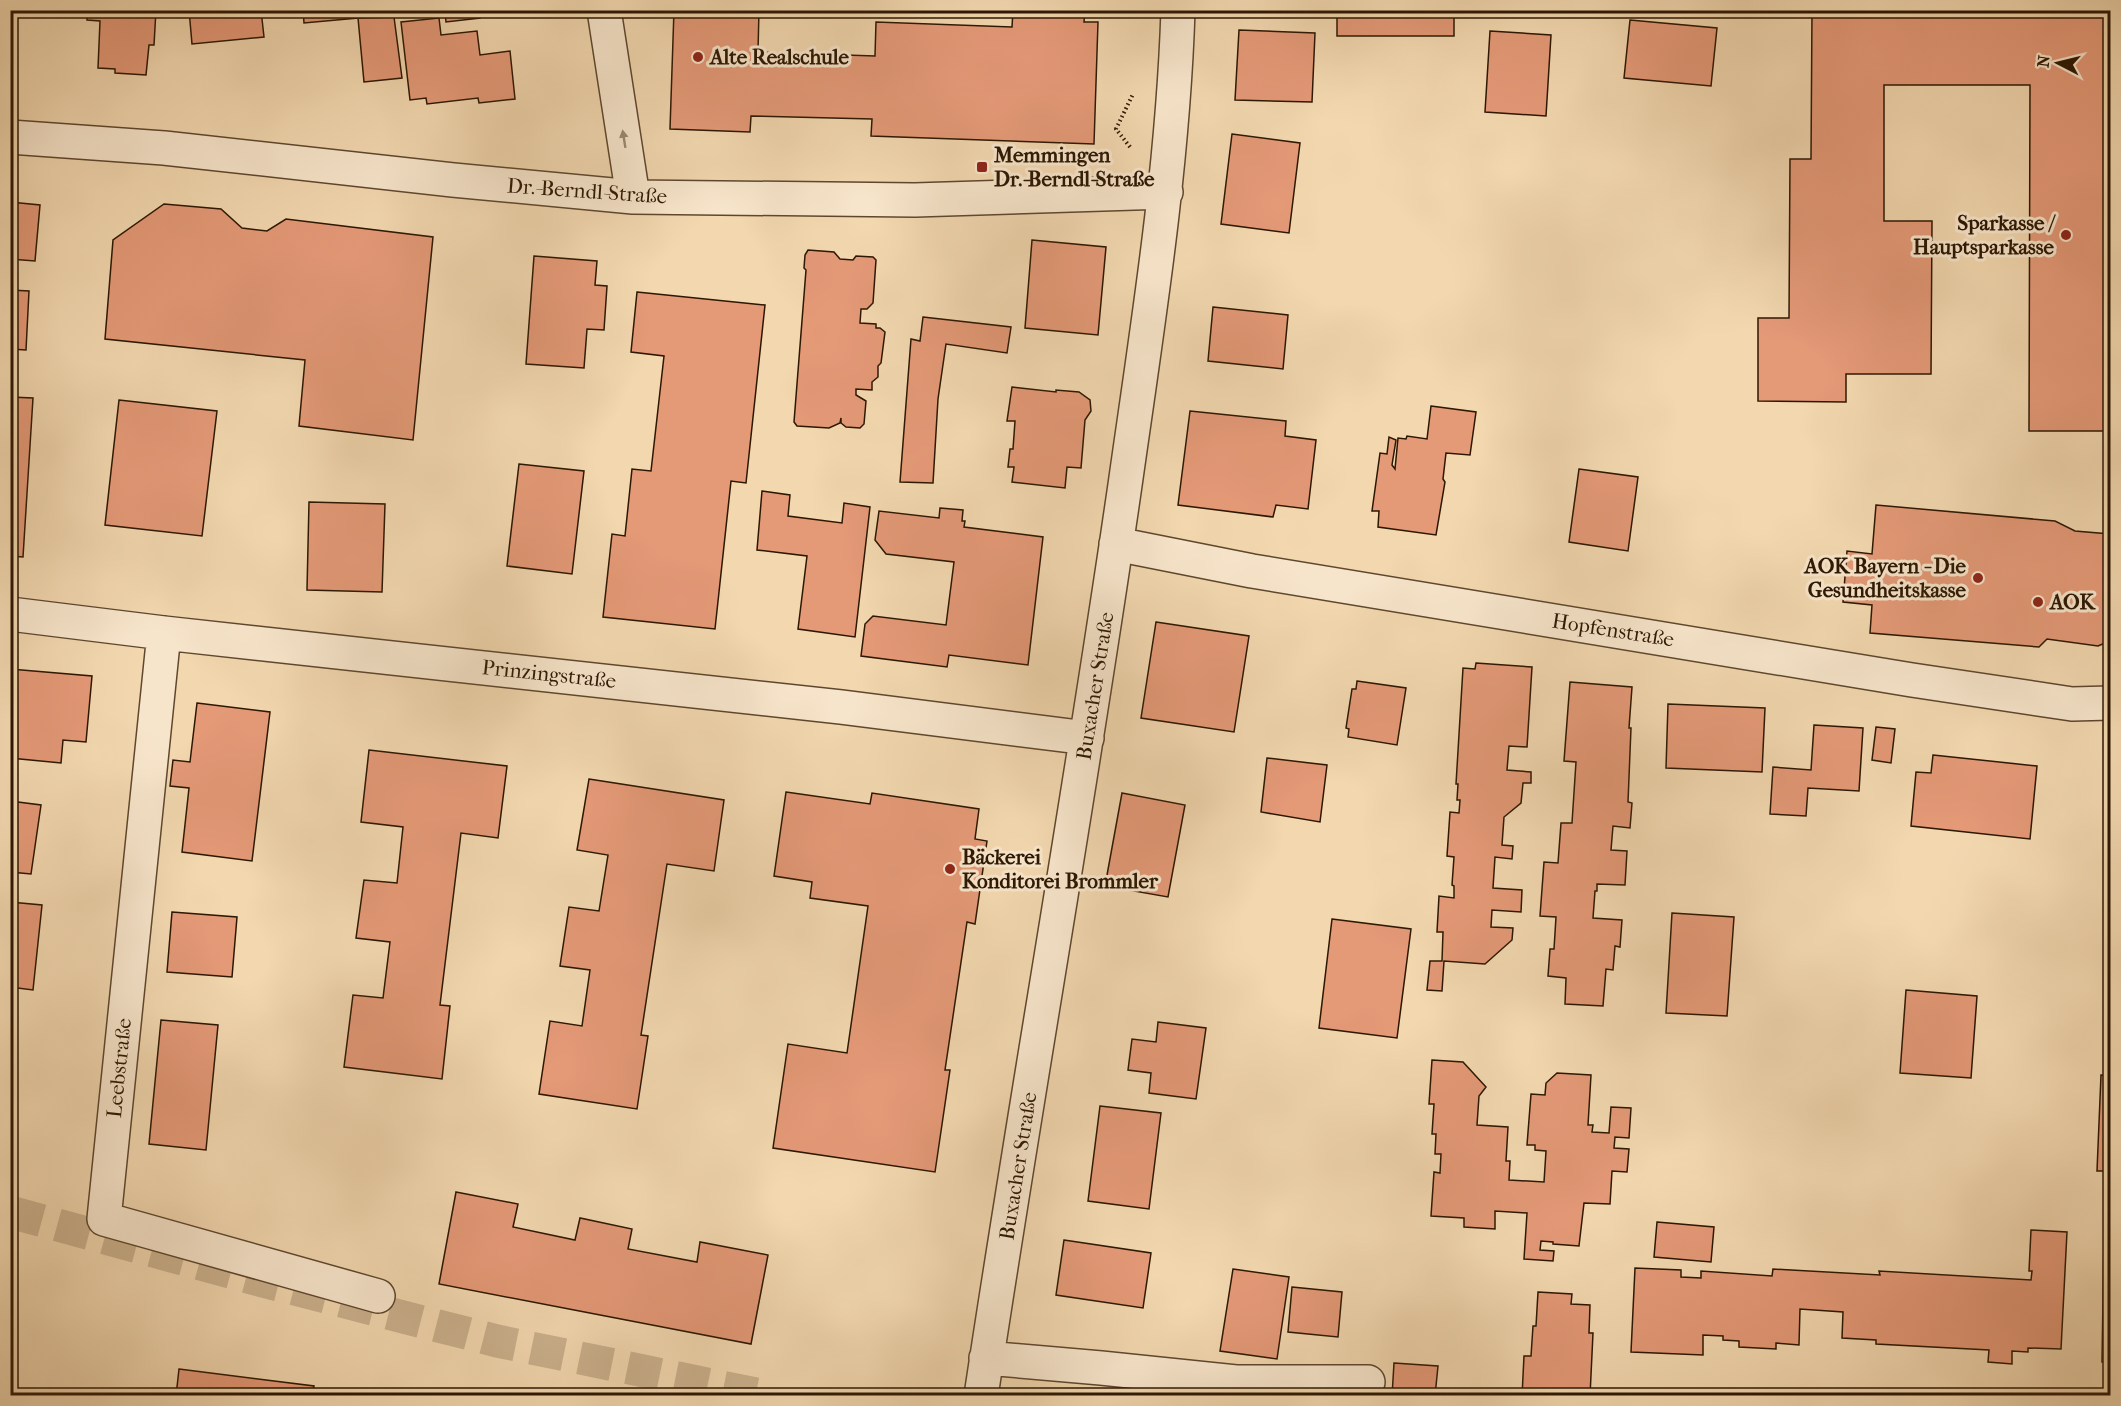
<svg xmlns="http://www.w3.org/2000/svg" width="2121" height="1406" font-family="'IM FELL French Canon',serif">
	<rect width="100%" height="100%" fill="#f2d7af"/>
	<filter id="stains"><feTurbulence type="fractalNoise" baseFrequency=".00333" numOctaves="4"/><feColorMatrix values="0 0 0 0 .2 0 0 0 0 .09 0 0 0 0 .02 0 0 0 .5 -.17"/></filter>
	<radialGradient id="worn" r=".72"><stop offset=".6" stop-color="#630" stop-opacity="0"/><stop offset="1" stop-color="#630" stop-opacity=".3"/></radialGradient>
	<path fill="#e49977" stroke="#2c1703" stroke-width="1.5" d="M10,10H15L17,21L10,23Z
		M87,10H156L154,45H149L146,75L115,73V69L98,68L100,21L87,20Z
		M189,10H261L264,37L192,44Z
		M303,10H357L358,18L304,23Z
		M459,10H479L480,18L446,22L445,12Z
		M674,10H759L758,52L875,56L876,22L1012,27L1013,10H1085L1084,22H1098L1094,144L871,136L872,119L751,116L750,132L670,129Z
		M1337,10H1454V36H1337Z
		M1812,10H2110V431H2029L2030,85H1884V221H1932L1931,374H1846V402L1758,401V318H1789L1790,159H1811Z
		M394,17L402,78L364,82L358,18Z
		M439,18L441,35L477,31L480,55L510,51L515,99L479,103L478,98L427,104L426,98L410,100L401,22Z
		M1630,20L1717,28L1711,86L1624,78Z
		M1239,30L1315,33L1312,102L1235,100Z
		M1490,31L1551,35L1546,116L1485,112Z
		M1232,134L1300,143L1289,233L1221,224Z
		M10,202L40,205L35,261L10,259Z
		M164,204L221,209L242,228L267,231L286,219L433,237L413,440L299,426L305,360L105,339L113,240Z
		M1032,240L1106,247L1098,335L1025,328Z
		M808,250L834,252L840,259L853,260L856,256L873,257L876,260L873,303L867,309H861L860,323L876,324V328H880L885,332L881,363L878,366V377L872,382V390L856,389V395L866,401L864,424L860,428L846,427L841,423V418L840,423L829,428L797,426L794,422L806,270L804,268L805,255Z
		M534,256L597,261L595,285L607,286L604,330L587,329L584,368L526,364Z
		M10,290L29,291L26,350L10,349Z
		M637,292L765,305L746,483L731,481L715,629L603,617L612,534L625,536L632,469L651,471L664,356L631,352Z
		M1213,307L1288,315L1283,369L1208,361Z
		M923,317L1011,327L1007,353L946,344L938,399L933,483L900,482L911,339L920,341Z
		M1012,387L1056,392V390L1079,392L1090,400L1091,411L1085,420L1081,468L1067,467L1065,488L1012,482L1014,467H1008L1010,449H1013L1015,421H1007Z
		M10,397L33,398L23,557L10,556Z
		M119,400L217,411L202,536L105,525Z
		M1431,406L1476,412L1470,455L1446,453L1443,479L1445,482L1436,535L1378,527L1379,511H1372L1380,453L1387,454L1389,437L1396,440L1392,465L1395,469L1398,438L1406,439L1407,436L1427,439Z
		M1190,411L1286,421L1285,436L1316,440L1308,509L1276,505L1273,517L1178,505Z
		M519,464L584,471L572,574L507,566Z
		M1579,469L1638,477L1628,551L1569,542Z
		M762,491L790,495L788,516L842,523L844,503L870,507L855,637L798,629L807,556L757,550Z
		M309,502L385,504L382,592L307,590Z
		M1876,505L2055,521L2075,531L2110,534V641L2098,646L2047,639L2039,647L1870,633L1872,605L1843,602L1847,551L1872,554Z
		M940,508L963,510L962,521H965L964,527L1043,537L1028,665L949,655L947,667L861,656L865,624L873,616L946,625L954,562L886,554L875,540L879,511L939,518Z
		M1156,622L1249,636L1234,732L1141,718Z
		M1476,663L1532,667L1527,747L1509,746L1507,770L1531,772V783H1523L1521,803L1504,817L1502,845L1513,846L1512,859L1495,857L1493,888L1522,890L1521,912L1492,910L1491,927L1513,928L1512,940L1485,964L1444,961L1442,991L1427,990L1430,961H1442L1443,932H1437L1439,896L1454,898V886L1452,885L1454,857L1447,856L1450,812L1459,813L1460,800H1457L1458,784H1456L1463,668L1475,669Z
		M10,669L92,676L86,742L63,740L61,763L10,758Z
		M1357,681L1406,688L1397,745L1348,737L1349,729L1346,728L1352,689H1356Z
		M1570,682L1632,687L1629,728H1631L1628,802L1632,803L1630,828L1613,826L1611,850L1627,851L1625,885L1597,884V891H1595L1593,918L1622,920L1620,947L1615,946L1613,970L1606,969L1603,1006L1565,1004L1566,978L1548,976L1550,949H1554L1556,917L1540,916L1544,862L1558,863L1561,823H1572L1576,762L1564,761Z
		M197,703L270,712L252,861L182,852L189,788L170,786L173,760L190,762Z
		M1668,704L1765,708L1762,772L1666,768Z
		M1814,725L1863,728L1859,791L1808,788L1806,816L1770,814L1773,767L1811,770Z
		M1876,727L1895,729L1891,763L1872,760Z
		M369,750L507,766L498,838L461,833L440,1005L450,1006L442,1079L344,1067L353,995L383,998L390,942L356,938L364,880L397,883L403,827L361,822Z
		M1933,755L2037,766L2030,839L1911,826L1916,772L1931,773Z
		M1267,758L1327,765L1320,822L1261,812Z
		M589,779L724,800L714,871L667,864L641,1035L648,1036L637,1109L539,1094L550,1021L582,1026L590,970L560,966L569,907L599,911L608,855L577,850Z
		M786,792L870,804L872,793L979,809L975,839L987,841L975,924L967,922L945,1070H950L935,1172L773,1148L788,1044L847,1053L868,906L810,898L812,882L774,876Z
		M1122,793L1185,805L1168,897L1105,886Z
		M10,801L41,805L31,874L10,872Z
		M10,902L42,905L33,990L10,987Z
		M172,912L237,917L232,977L167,972Z
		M1672,913L1734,917L1727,1016L1666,1013Z
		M1332,919L1411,929L1397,1038L1319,1028Z
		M1906,990L1977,996L1971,1078L1900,1073Z
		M161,1020L218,1025L206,1150L149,1144Z
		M1158,1022L1206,1028L1196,1099L1149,1093L1151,1073L1128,1070L1132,1039L1156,1042Z
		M10,1040L14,1041L10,1069Z
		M1432,1060L1463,1062L1486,1087L1479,1096L1477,1125L1508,1127L1506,1161H1510L1509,1180L1544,1182L1546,1151L1535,1150V1145H1527L1531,1094L1545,1095L1546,1083L1557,1073L1591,1075L1588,1125H1593L1592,1132L1609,1133L1611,1107L1631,1108L1629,1138L1615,1137L1614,1148L1629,1149L1627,1172L1612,1171L1610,1204L1584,1203L1579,1246L1553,1244V1242L1541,1241L1540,1250L1554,1251L1553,1261L1524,1259L1527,1213L1495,1211V1229L1464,1227V1218L1431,1216L1434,1172L1440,1173L1441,1154H1435L1436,1134H1432L1434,1104H1429Z
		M2101,1075L2110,1076V1171H2097Z
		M1100,1106L1161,1113L1149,1209L1088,1201Z
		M456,1192L518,1204L513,1227L575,1240L580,1218L632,1229L628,1249L697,1262L700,1242L768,1255L751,1344L439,1284Z
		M1657,1222L1714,1227L1711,1262L1654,1257Z
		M2031,1230L2067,1232L2061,1349L2028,1348V1352L2012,1351V1364L1988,1362L1989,1350L1876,1344V1340L1842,1338L1843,1312L1800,1309L1799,1345L1776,1343V1349L1739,1347V1341L1723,1340V1336L1703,1335V1355L1631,1352L1635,1268L1681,1270V1277L1701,1278V1271L1772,1276L1773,1269L1880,1275L1879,1271L2031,1280L2032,1271H2029Z
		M2104,1234L2110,1235V1362H2102Z
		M1064,1240L1151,1253L1143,1308L1056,1295Z
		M1233,1269L1289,1277L1277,1359L1220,1351Z
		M1292,1287L1342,1292L1338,1337L1288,1332Z
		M1538,1292L1572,1294L1571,1304L1590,1305L1589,1333H1593L1590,1396H1522L1524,1356H1531L1533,1326H1536Z
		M1394,1363L1438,1366L1435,1396H1392Z
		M179,1369L314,1386L312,1396H176Z"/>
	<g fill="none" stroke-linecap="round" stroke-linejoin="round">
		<path stroke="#cab18d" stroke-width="33" stroke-dasharray="33 16" stroke-linecap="butt" d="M10,1212L263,1281L497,1341L766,1396"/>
		<defs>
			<path id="minor" d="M604,10L633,197
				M10,137L164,148L453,180L633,197L915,200L1166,192
				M1116,544L1252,571L1912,680L2072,704L2110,703
				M10,614L164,633L841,707L1087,738
				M164,633L104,1219L378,1296
				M986,1358L1101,1368L1236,1382H1368
				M981,1396C1027,1090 1082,785 1126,478C1148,323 1173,168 1178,10"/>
		</defs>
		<use href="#minor" stroke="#5e472e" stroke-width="36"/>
		<path stroke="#2c1703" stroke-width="4" stroke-dasharray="1.5 3" stroke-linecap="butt" d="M1130,147L1116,129L1133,94"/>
		<use href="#minor" stroke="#f7e5cb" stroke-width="33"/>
	</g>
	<defs><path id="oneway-solid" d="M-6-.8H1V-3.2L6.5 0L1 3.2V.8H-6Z" transform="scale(1.5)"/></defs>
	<use fill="#9c8871" href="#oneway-solid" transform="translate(624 139) rotate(-99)"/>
	<g fill="#8f2418" stroke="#f7e5cb" stroke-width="2">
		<circle cx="698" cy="57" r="6"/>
		<rect x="976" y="161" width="12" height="12" rx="3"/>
		<circle cx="2066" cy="235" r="6"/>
		<circle cx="1978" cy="578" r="6"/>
		<circle cx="2038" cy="602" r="6"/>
		<circle cx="950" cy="869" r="6"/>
	</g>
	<g text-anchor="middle" stroke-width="6" stroke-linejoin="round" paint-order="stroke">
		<g font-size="21" font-weight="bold" fill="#2c1703" stroke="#f7e5cb" text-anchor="start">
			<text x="710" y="64">Alte Realschule</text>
			<text x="994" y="162">Memmingen<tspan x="994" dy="24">Dr.-Berndl-Straße</tspan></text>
			<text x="2054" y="230" text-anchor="end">Sparkasse /<tspan x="2054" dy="24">Hauptsparkasse</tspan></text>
			<text x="1966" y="573" text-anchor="end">AOK Bayern - Die<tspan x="1966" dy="24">Gesundheitskasse</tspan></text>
			<text x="2050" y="609">AOK</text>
			<text x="962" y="864">Bäckerei<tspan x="962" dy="24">Konditorei Brommler</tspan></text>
		</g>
		<g font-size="21" fill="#2c1703" stroke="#f7e5cb">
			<text transform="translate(587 191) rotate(4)" y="7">Dr.-Berndl-Straße</text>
			<text transform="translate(1613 630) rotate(9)" y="7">Hopfenstraße</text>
			<text transform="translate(549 674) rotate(6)" y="7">Prinzingstraße</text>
			<text transform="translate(1095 686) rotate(-81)" y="7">Buxacher Straße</text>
			<text transform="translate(119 1068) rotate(-84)" y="7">Leebstraße</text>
			<text transform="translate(1018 1166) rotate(-81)" y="7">Buxacher Straße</text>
		</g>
	</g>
	<rect width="2121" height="1406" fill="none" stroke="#f2d7af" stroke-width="36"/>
	<rect x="12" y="12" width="2097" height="1382" fill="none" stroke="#2c1703" stroke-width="3"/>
	<rect x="18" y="18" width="2085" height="1370" fill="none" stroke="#2c1703" stroke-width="1.5"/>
	<g transform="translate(2058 63) rotate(277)" stroke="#f7e5cb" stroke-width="4.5" paint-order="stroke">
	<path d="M0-4.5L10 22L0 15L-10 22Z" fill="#2c1703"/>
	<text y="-9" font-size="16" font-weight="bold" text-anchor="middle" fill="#2c1703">N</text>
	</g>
	<rect width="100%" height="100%" filter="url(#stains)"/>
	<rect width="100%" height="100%" fill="url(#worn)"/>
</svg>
